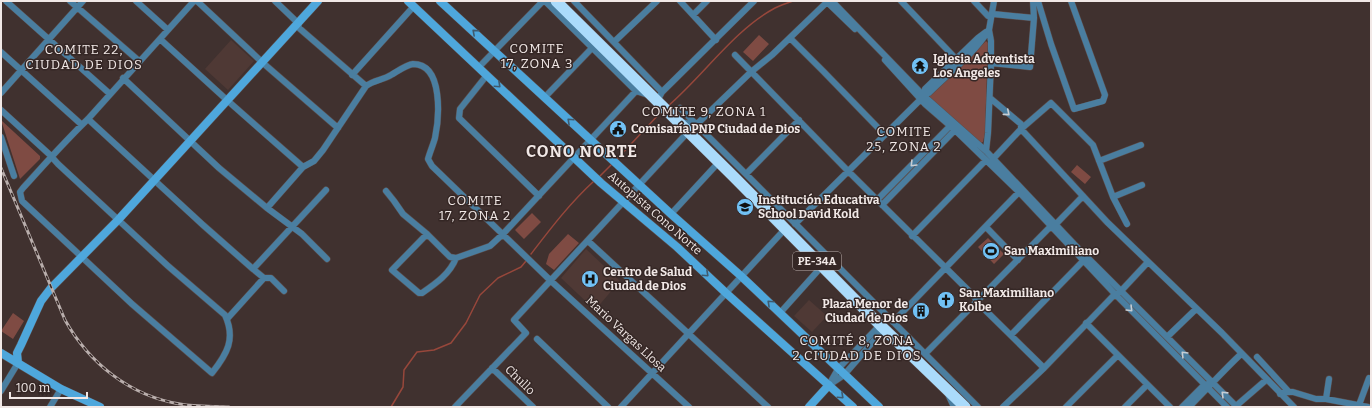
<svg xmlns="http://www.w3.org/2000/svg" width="1372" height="408" font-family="Bitter,serif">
	<rect width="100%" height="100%" fill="#40312f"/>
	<path fill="#4f3935" d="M231,40L254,61L228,90L205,69Z
		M586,249L620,281L595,310L561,278Z
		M809,300L827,316L812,332L794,316Z"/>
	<path fill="#7f4b43" d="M759,35L769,44L753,61L743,52Z
		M986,41L988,43L985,133L983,142L981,143L929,97Z
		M1,120L40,156V159L20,179Z
		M1077,165L1091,177L1085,184L1071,172Z
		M532,213L541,222L524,239L515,230Z
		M568,234L579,243L554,270L546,264L549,254Z
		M988,238L1004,254L994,264L978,247Z
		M13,313L24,321L13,339L1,331Z"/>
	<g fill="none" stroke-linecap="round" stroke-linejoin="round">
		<path stroke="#97473b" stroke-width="1.5" d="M668,106C704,75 734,30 775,8C781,5 787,3 793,1
			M617,159L661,112
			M599,177L613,163
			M531,254C551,228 570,203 594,181
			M391,407L403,387L404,370L417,352L434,350L451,343L466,323L480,295L498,278L521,267L526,261"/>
		<defs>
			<path id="street" d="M6,1L110,94
				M70,1L139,61
				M136,1L168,30
				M197,1L263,63L338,128
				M275,1L298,23L299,28L366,86
				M545,1L636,91L648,95
				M574,1L662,92
				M680,1L716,40
				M826,1L855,29
				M832,1L924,96L986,151L1074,244L1237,407
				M901,1L958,61
				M974,1L988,16L993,14L1034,18
				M1038,1L1051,44L1074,109L1103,101L1105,95L1071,1
				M693,15L707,1
				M790,38L824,72L885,135
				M160,39L228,101L303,167
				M614,42L657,1
				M1,52L82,125
				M735,55L848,171L974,296L977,302L1044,368
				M885,60L925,104L955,130L1019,192L1115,294L1227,407
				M991,63L1030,67L1034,18L1033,1
				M479,67L543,1
				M352,75L414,6
				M487,75L460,109L459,118L539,196
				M123,78L219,168L267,208L302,234L327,259
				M1,93L83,1
				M924,96L925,89L978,38L986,32
				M545,97L592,48
				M990,98L1021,124V129L1107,222L1222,333L1294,407
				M657,101L662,92L754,1
				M680,108L978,407
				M1,110L49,154L58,164L168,266L225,315C236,339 227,354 212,373L132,304L22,201L20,192L23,188C44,165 65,141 88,119L194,1
				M88,119L203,225L253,269L264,278H271L284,291
				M680,122L696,125L751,72L772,55L827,2
				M1,137L14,176
				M986,151L988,133L991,63V41L989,30L994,1
				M993,159L1021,129L1051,103L1093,145L1113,197L1127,224
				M1099,161L1141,145
				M746,174L799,120
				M386,191L394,201L403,214L427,234L450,257L456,258L490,246L503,234L636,91
				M1113,197L1142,185
				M877,200L950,126
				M882,205L955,130
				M267,208L303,167L314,161L323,150L366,86C374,80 383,80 391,75C398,71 406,65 413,64C444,64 439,119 435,138C433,145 430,152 428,159L432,166L551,281L689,407
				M671,214L719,162
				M795,224L926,94L929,93C949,73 974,54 989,30
				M986,227L1018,260
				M427,234L392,270L419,293H422C435,284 450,274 456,258
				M912,236L986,160
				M588,241L768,407
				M253,269L326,190
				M780,313L823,265
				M227,319L264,278
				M893,322L1019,192
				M1086,323L1170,407
				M1011,335L1083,261
				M1167,337L1196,309
				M537,339L608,407
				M925,354L1051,226L1056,224L1083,196
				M1257,357L1289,392
				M492,368L533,407
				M830,383L838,369L880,325
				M829,385L844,375L884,329
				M1,391L18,363
				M948,394L954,407
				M1280,394L1287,392H1293L1316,399H1326L1368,407
				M1326,399L1329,379
				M1359,405L1369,378
				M1236,406L1266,380
				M50,407L61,389
				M455,407L526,333L514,320L688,132
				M621,407L785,229
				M1003,407L1044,368L1115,294L1121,291L1148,262
				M1066,407L1118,355
				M1125,407L1147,385
				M1182,407L1204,385L1207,384
				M1189,407C1207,389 1223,371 1241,354"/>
			<path id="secondary" d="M408,1L601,183L677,247L726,293L853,407
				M440,1L671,214L741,276L879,407
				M1,353L61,389L100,407
				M18,363L17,353L21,345L41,301L51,288L118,220L318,1
				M809,407L829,385"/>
			<path id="highway" d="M556,1L734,177L880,325L965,407"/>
		</defs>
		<use href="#street" stroke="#5c4e4c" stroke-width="7"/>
		<use href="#secondary" stroke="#5c4e4c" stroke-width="9"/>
		<use href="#highway" stroke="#5c4e4c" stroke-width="12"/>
		<use href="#street" stroke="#4a7ea0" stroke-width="6"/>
		<use href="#secondary" stroke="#4ea7dc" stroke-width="8"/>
		<use href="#highway" stroke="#aadbfb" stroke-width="11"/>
		<defs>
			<path id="rail" d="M1,168L65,320C89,363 130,396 180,404C196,407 213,406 229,407"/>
		</defs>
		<use href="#rail" stroke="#b9aeac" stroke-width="3"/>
		<use href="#rail" stroke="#352725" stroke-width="1.5" stroke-dasharray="4.5" stroke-linecap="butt"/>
	</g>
	<defs><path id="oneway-chevron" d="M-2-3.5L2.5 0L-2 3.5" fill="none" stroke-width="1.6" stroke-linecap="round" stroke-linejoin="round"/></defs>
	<g stroke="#3f5a6e">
		<use href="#oneway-chevron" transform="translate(475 32) rotate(-138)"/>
		<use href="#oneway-chevron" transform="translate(498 85) rotate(43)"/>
		<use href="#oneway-chevron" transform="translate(570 121) rotate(-137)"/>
		<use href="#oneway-chevron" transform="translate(706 274) rotate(43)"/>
		<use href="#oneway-chevron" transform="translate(770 303) rotate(-137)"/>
		<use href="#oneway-chevron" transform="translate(841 396) rotate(43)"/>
	</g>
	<g stroke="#c7ced4">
		<use href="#oneway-chevron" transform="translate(1007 113) rotate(40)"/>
		<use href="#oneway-chevron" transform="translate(913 164) rotate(135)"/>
		<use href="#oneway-chevron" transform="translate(1130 309) rotate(45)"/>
		<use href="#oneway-chevron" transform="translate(1184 354) rotate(-135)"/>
		<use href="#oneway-chevron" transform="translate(1224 394) rotate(-136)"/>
	</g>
	<defs>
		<symbol id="temple-disc" viewBox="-11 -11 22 22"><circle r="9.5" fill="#71c1f5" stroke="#352725"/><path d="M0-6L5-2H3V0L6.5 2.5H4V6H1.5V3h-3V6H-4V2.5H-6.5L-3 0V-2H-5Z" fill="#111"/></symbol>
		<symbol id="civic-disc" viewBox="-11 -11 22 22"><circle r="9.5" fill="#71c1f5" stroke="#352725"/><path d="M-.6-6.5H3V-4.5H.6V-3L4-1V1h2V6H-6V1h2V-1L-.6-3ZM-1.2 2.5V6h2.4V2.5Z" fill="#111"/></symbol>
		<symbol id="school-disc" viewBox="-11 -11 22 22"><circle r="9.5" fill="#71c1f5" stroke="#352725"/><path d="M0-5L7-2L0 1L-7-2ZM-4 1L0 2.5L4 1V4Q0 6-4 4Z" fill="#111"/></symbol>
		<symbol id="stadium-disc" viewBox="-11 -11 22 22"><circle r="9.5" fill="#71c1f5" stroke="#352725"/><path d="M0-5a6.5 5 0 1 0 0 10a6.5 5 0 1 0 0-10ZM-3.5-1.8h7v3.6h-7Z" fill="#111"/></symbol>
		<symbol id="hospital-disc" viewBox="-11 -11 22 22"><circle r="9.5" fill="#71c1f5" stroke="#352725"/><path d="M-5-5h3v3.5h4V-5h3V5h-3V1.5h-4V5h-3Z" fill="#111"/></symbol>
		<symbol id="church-disc" viewBox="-11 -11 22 22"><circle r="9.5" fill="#71c1f5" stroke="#352725"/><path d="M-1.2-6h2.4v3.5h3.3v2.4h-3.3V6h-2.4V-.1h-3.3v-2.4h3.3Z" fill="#111"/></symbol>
		<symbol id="building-disc" viewBox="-11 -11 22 22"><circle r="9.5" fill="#71c1f5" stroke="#352725"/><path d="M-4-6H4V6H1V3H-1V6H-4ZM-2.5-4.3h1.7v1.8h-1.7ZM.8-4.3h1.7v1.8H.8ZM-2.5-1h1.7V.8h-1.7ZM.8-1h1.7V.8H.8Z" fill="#111"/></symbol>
	</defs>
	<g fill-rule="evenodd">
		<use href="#temple-disc" x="910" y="56" width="20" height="20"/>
		<use href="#civic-disc" x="608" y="119" width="20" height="20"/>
		<use href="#school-disc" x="735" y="197" width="20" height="20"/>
		<use href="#stadium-disc" x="981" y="241" width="20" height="20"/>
		<use href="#hospital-disc" x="580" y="269" width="20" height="20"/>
		<use href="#church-disc" x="936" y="290" width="20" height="20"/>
		<use href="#building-disc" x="911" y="301" width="20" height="20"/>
	</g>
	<g text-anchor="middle" stroke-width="3" stroke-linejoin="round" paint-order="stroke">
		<rect fill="#352725" stroke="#b9aeac" stroke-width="1" x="793" y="252" width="48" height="18" rx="3"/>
		<g font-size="11" font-weight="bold" fill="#f1e8e6">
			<text x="817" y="265">PE-34A</text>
		</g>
		<g font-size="12" font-weight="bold" fill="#f1e8e6" stroke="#352725" text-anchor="start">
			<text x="933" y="63">Iglesia Adventista<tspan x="933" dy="14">Los Angeles</tspan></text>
			<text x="631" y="133">Comisaría PNP Ciudad de Dios</text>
			<text x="758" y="204">Institución Educativa<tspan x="758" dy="14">School David Kold</tspan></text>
			<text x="1004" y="255">San Maximiliano</text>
			<text x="603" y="276">Centro de Salud<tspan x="603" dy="14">Ciudad de Dios</tspan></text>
			<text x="959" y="297">San Maximiliano<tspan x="959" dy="14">Kolbe</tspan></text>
			<text x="908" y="308" text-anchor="end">Plaza Menor de<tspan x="908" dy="14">Ciudad de Dios</tspan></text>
		</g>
		<g font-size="12" fill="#f1e8e6" stroke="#352725">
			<text transform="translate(655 213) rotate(41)" y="4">Autopista Cono Norte</text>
			<text transform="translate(626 334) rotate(43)" y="4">Mario Vargas Llosa</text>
			<text transform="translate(520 380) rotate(44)" y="4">Chullo</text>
		</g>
		<g font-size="13" letter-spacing="1" fill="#f1e8e6" stroke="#352725">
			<text x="537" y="53">COMITE<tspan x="537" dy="15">17, ZONA 3</tspan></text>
			<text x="84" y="54">COMITE 22,<tspan x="84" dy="15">CIUDAD DE DIOS</tspan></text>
			<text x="704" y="116">COMITE 9, ZONA 1</text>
			<text x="904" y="136">COMITE<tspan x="904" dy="15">25, ZONA 2</tspan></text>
			<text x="475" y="205">COMITE<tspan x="475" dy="15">17, ZONA 2</tspan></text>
			<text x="857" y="345">COMITÉ 8, ZONA<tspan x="857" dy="15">2 CIUDAD DE DIOS</tspan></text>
		</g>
		<g font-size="16" font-weight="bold" letter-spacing="1" fill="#f1e8e6" stroke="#352725">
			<text x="582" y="157">CONO NORTE</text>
		</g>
	</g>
	<rect width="1372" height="408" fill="none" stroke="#f1e8e6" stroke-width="4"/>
	<path d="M10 392v6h77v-6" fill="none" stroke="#f1e8e6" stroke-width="2"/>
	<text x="16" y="392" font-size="12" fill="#f1e8e6" stroke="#352725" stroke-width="3" paint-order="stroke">100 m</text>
</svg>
